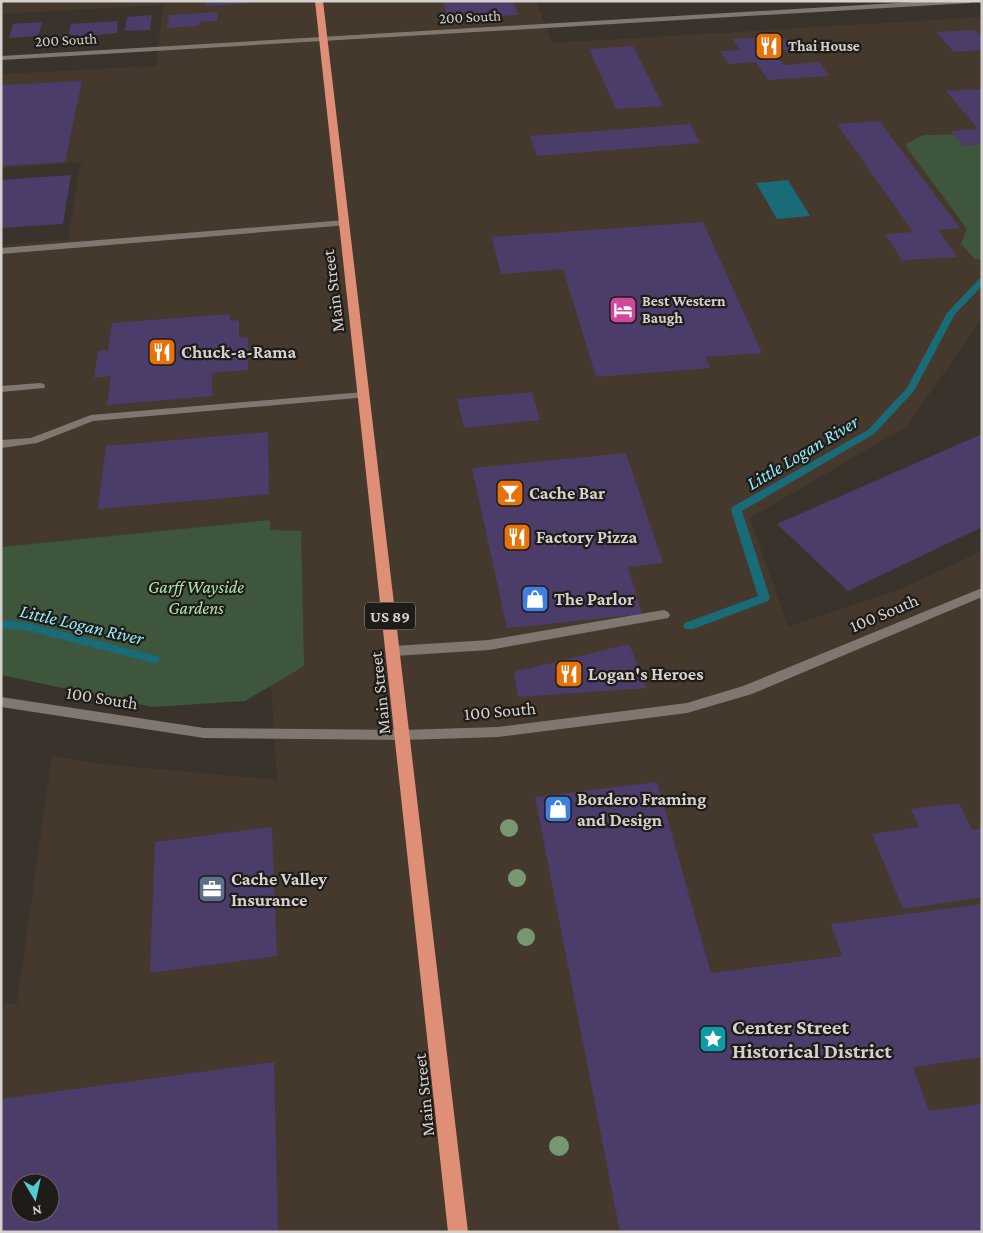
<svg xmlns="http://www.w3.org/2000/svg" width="983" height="1233" font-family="'Crimson Pro',serif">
	<rect width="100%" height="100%" fill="#3a332c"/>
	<path fill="#45392d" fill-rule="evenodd" d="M1,1H536L552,43L982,17V318L907,426L750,518L788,627L903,588L982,551V1232H1V1005L17,1003L52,755L91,763L277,780L270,671V520L1,547V245L68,240L81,162L1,168V74L156,66L163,5L1,14ZM20,1183H50V1213H20Z"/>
	<path fill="#3e573c" d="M982,134V260L975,259L961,244L967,229L905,145L923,135Z
		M270,520V530L301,531L304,666L245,701L153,707L1,675V547Z"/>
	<path fill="#196c77" d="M788,180L810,216L777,219L756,183Z"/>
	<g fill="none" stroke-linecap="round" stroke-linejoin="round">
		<path fill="#196c77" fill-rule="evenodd" d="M979,279H982V286L955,314L914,391L874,434L742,511L770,598L768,601L693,629H685L683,626L685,623L758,596L731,510L732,507L868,430L907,388L947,313Z
			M1,620L25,622L154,655L158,656L160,659L158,662L154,663L25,630L1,628Z"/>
	</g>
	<path fill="#4b3c69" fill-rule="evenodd" d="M205,1H254V3L205,6Z
		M443,1H513L518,15L448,19Z
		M217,12V21L199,22V26L167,28L169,15Z
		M152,15L150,30L125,31L127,17Z
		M118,21L117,33L79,37V35H69L71,24Z
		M42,22L38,36L9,38L13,24Z
		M974,30L982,37V50L954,52L936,32Z
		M782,36L792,50L775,51L784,65L819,62L829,76L768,80L756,62L728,64L720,51L740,50L733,39Z
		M633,46L663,106L616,109L589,49Z
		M82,81L65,162L1,166V85Z
		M982,89V144L963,146L951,131L978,129L946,91Z
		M879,121L960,228L917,232L938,230L957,257L902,260L885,234L913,232L837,124Z
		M690,124L700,143L537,156L530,136Z
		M71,175L63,224L1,228V180Z
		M703,222L762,353L706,357L710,368L596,377L563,269L501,274L492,237Z
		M230,314V321L239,320V338L248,337V370L212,373V396L107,405L111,376L94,378L98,351L108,350L112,323Z
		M532,392L540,420L464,428L457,399Z
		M268,432L269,494L98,509L106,446Z
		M982,434V527L848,591L777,524Z
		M626,453L663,563L628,567L642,614L507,628L472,468Z
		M629,644L647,688L518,697L514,672Z
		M657,782L711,973L842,956L831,924L982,904V1057L913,1067L929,1111L982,1104V1232H620L535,797Z
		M959,803L972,830L982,828V897L903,909L872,834L919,827L911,809Z
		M272,827L277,956L150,973L155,842Z
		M274,1062L278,1232H1V1099ZM20,1183H50V1213H20Z"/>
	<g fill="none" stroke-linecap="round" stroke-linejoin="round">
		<path fill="#807870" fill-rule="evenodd" d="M345,220L348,221V225L1,254V248Z
			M40,383L44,384L45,386L44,388L1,392V386Z
			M364,392L368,393L369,395L368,397L93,421L37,443L1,448V440L31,438L91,415Z
			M664,610L668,612L670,615L668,618L489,650L394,656L389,654L388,651L389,648L394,646L489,640Z"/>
		<path fill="#807870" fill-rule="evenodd" d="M930,1H973L970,3L1,60V56Z
			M982,588V597L752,694L687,713L498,737L403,740L204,738L1,707V697L204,728L403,730L498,727L687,703L743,686Z"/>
		<path fill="#de8f76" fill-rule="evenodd" d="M315,1H323L468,1232H448Z"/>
	</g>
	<g fill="#789670">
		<circle cx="509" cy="828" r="9"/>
		<circle cx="517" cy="878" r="9"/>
		<circle cx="526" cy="937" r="9"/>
		<circle cx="559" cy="1146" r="10"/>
	</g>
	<defs>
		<symbol id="restaurant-square" viewBox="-11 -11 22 22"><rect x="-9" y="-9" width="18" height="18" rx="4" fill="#e8710a" stroke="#1f1b18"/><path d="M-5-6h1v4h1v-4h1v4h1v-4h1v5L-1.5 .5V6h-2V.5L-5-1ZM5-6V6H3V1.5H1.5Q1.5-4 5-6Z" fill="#fff"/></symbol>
		<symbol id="hotel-square" viewBox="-11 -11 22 22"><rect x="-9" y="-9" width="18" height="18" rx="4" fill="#d1479c" stroke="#1f1b18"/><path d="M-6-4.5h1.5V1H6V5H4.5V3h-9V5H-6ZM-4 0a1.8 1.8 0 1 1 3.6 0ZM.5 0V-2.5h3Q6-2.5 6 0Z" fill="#fff"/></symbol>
		<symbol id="bar-square" viewBox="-11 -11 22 22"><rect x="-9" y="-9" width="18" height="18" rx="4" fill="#e8710a" stroke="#1f1b18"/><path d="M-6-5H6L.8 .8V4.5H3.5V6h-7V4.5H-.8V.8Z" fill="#fff"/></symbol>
		<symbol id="shop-square" viewBox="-11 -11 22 22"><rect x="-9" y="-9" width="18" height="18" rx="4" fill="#3f7fe0" stroke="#1f1b18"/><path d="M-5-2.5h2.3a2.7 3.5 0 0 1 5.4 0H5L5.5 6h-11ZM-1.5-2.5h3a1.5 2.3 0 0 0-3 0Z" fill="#fff"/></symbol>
		<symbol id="office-square" viewBox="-11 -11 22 22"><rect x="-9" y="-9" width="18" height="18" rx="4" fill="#5c6f8a" stroke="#1f1b18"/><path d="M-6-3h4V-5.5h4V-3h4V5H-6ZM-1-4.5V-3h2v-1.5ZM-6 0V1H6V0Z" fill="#fff"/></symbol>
		<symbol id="sight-square" viewBox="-11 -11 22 22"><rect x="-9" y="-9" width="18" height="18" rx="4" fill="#0f9aa8" stroke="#1f1b18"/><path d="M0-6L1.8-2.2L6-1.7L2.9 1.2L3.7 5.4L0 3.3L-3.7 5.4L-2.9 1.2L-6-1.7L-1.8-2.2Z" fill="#fff"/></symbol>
	</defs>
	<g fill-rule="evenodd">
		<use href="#restaurant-square" x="753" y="30" width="32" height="32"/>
		<use href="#hotel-square" x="607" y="294" width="32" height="32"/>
		<use href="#restaurant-square" x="146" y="336" width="32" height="32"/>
		<use href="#bar-square" x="494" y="477" width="32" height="32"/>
		<use href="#restaurant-square" x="501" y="521" width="32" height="32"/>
		<use href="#shop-square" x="519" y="583" width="32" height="32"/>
		<use href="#restaurant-square" x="553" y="658" width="32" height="32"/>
		<use href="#shop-square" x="542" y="793" width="32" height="32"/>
		<use href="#office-square" x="196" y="873" width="32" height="32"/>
		<use href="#sight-square" x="697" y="1023" width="32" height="32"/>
	</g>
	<g text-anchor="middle" stroke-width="4.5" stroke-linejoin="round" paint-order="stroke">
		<g font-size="15" fill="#d5d1cd" stroke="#1f1b18">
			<text transform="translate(470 17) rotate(-3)" y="5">200 South</text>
			<text transform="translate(66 40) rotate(-3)" y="5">200 South</text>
		</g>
		<g font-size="15" font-weight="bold" fill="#d5d1cd" stroke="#1f1b18" text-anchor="start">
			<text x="788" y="51">Thai House</text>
			<text x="642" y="306">Best Western<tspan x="642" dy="17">Baugh</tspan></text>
		</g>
		<rect fill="#1f1b18" stroke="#9e9a97" stroke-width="1" x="365" y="602.5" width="50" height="27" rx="4"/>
		<g font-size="16" font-weight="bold" fill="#d5d1cd">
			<text x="390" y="622">US 89</text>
		</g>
		<g font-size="18" fill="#d5d1cd" stroke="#1f1b18">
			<text transform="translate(333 291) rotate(-97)" y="6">Main Street</text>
			<text transform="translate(884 613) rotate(-23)" y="6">100 South</text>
			<text transform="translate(380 693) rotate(-96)" y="6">Main Street</text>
			<text transform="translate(102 698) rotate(9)" y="6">100 South</text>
			<text transform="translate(500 711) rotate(-5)" y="6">100 South</text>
			<text transform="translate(424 1095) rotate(-96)" y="6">Main Street</text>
		</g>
		<g font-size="18" font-weight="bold" fill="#d5d1cd" stroke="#1f1b18" text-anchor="start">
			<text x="181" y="358">Chuck-a-Rama</text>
			<text x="529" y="499">Cache Bar</text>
			<text x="536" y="543">Factory Pizza</text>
			<text x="554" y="605">The Parlor</text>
			<text x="588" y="680">Logan's Heroes</text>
			<text x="577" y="805">Bordero Framing<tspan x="577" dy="21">and Design</tspan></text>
			<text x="231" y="885">Cache Valley<tspan x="231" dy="21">Insurance</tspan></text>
		</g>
		<g font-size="18" font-style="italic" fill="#abe7a7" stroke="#1f1b18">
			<text x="196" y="593">Garff Wayside<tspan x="196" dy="21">Gardens</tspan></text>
		</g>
		<g font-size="19" font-style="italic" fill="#95ebf8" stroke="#1f1b18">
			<text transform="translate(802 452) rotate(-31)" y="7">Little Logan River</text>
			<text transform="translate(82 624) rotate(13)" y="7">Little Logan River</text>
		</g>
		<g font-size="21" font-weight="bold" fill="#d5d1cd" stroke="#1f1b18" text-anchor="start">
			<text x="732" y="1034">Center Street<tspan x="732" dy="24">Historical District</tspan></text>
		</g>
	</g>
	<rect width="983" height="1233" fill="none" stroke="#d5d1cd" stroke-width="5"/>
	<g transform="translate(35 1198) rotate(171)"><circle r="24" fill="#1f1b18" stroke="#686460"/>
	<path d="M0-4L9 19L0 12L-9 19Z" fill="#52ccd0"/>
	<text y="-8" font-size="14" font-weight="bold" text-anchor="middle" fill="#d5d1cd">N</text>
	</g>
</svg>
